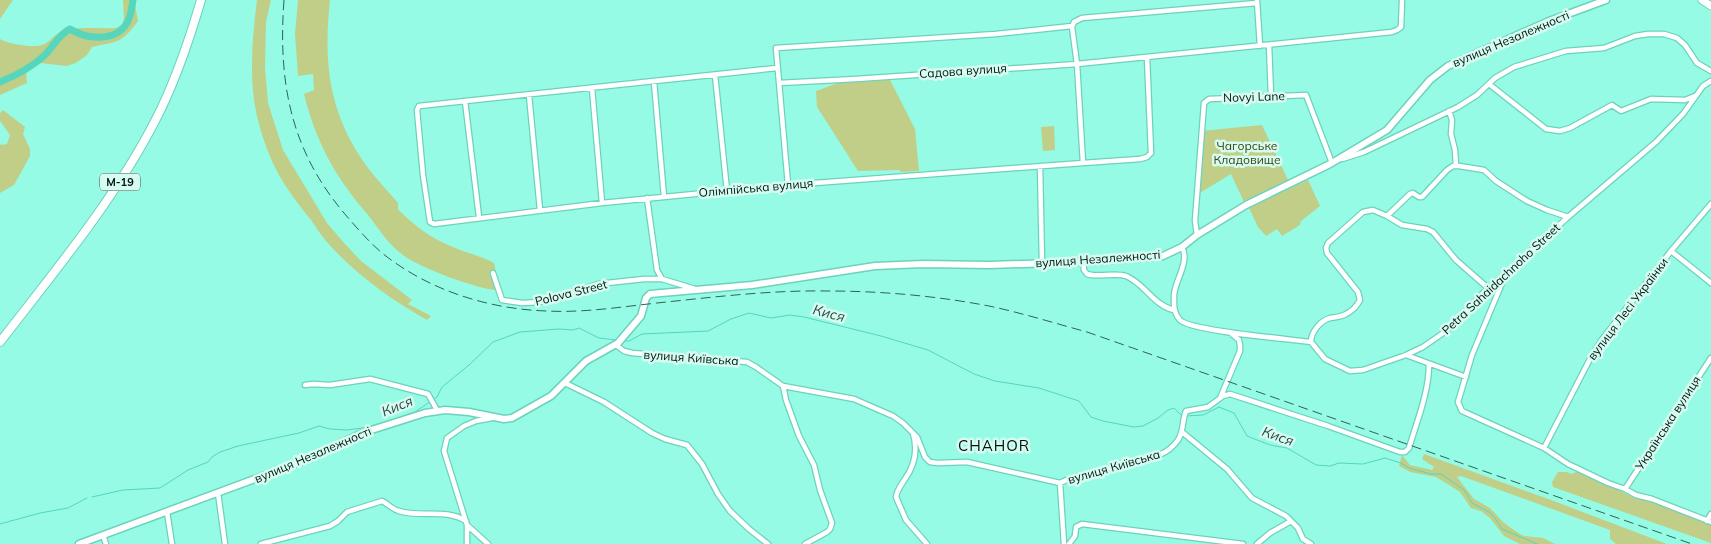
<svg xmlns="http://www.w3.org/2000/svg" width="1711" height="544" font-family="Mulish,sans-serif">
	<rect width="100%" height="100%" fill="#95fbe4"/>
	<path fill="#c0ce88" d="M0,0H13L0,19Z
		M123,0H134L138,21C121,44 118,41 92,47L87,55L76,63L66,66L41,63L26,71L27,83L0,95V39C8,44 33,48 42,45C53,41 55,31 69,29C85,27 101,29 116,28L122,25L124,19Z
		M257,0H271L266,22L265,68L268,103L283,150L327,223L345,244L361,261L412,300L408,304L431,316L427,320C390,299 355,274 326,241C321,235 316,227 311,220C285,188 270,165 259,124C248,85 252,40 257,0Z
		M298,0H330C323,64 329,115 368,168C377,180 388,191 398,203V209C413,225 432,239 453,247C466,253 481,256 494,263L496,272V290C477,289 418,267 403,255C389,245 378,228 368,215C362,208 356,201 351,194C328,164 313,131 304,94L314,90L313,74L298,76L295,34Z
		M890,80L915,129L919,171L900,172V170L858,171L817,107L816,91L838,83Z
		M3,110L25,127L23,134L30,149V156L14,185L0,193V143L1,145L7,144L10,135L0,121V113Z
		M1262,125L1288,180L1244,202L1231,174L1198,194L1201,131Z
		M1054,126L1055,150L1043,151L1041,127Z
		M1308,180L1320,206L1301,221L1300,225L1282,236L1277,229L1266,236L1258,227L1249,208Z
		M1424,454L1551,500L1667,544H1616L1610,539V530L1461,476L1457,477L1474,499L1490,508L1503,522L1518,533L1524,536L1543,538L1555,544H1520L1504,536L1490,518L1481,511L1471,508L1460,492L1446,483L1436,477L1410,472L1399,466L1402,455L1410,465L1432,470L1434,467L1422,459Z
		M1578,471L1635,498L1653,501L1711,525V543L1553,487L1552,482L1558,472H1566L1572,474Z"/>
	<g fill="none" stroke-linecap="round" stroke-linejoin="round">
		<path stroke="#56d6bd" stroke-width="1" d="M623,341H629L642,334L708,331L731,319L749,313L771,318L790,315L804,317L881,336L928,350L974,374L995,381L1039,388L1079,401L1091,417L1103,421L1134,427L1143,426L1158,418L1168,410L1174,408L1182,416
			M1186,416L1203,415L1219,407L1234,413L1247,436L1270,445L1287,448L1316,465L1330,466L1339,463L1363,464L1385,458L1401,463L1409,468L1431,474H1441L1464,490L1472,503L1489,512L1495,518L1502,529L1537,544
			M374,426L415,412L437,397L442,387L469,365L493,342L520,332L559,329L573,330L579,328L599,338L616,340
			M92,497L123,490L160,488L188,470L208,462L212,457L220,452L238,446L299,433L319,426L330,429L347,430L370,427
			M0,524L40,513L68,508L87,498"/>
		<path stroke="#56d6bd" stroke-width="7" d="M0,82C15,76 33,66 45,55C54,46 58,35 70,29C86,39 115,43 127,23C131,16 132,8 133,0"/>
		<defs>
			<path id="street" d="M1257,1L1260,46
				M1269,45L1271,96
				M1147,57L1151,153L1147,157L1140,159L1083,163L1077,64L1072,27L1074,22L1082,18L1257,3
				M777,68L419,106L417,110L423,175L430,222L434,224L602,203L788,185L1083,163
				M715,75L727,191
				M654,82L664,197
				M779,83L856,79L1077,64L1392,32L1397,30L1401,27L1402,0
				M1489,84L1546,129L1560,131L1570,128L1612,105L1621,111L1651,99L1685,100L1695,96
				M592,88L602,203
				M529,95L540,210
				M465,101L479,217
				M1449,111L1452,120L1451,134L1455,150L1456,166
				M1342,159L1364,152L1458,107L1477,95L1495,78L1514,67L1566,51L1604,48L1635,36L1648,34H1664L1677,38L1685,45L1697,63L1711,71
				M1040,166L1042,263
				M788,185L776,48L996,34L1072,26
				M647,198L657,270L662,279
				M1387,216L1402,225L1427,229L1433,232L1456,260L1488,288
				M1197,235L1195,221L1204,103L1209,99L1306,95L1332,163
				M1182,247C1190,262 1175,280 1174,295C1174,304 1173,313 1180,320C1190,331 1290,339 1311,342L1325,359L1350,371L1363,370L1406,355L1423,347L1446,331L1488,288L1507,273L1568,217L1656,142L1683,114L1703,86L1711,81
				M1671,251L1711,283
				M1083,262L1084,270L1087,274C1099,278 1114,272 1126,276C1144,283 1154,306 1174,310
				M493,273L502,300L522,303L540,302L598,284L644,279H662L695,289
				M1505,276L1472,355L1458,402L1462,411L1544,448L1568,464L1608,483L1625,489L1636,495L1652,499L1711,522
				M1311,342C1311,332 1320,321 1330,318C1336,317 1341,317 1346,314C1352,311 1357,306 1360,300L1358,292L1327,253L1326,248L1328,243L1363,212L1373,210L1387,216L1410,194L1413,193L1419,197H1422L1447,170L1453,166H1459L1484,170L1496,181L1527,201L1547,210L1568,217
				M616,345L624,351L632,353L747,362L756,367L783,386L854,399L893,416L903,423L917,437L925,457L930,462L937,463L967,462L1060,483C1073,476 1084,475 1097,472C1106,470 1114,466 1123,464C1143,459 1165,459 1178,440C1184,431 1182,420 1186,411L1208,407L1223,396L1230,394L1328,426L1400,452H1405L1409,448C1417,421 1429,392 1429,364
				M1406,355L1466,377
				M565,383L604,402L652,433L665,439L687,445L702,464L718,494L730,511L749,529L768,544
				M305,385L313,384L330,385L370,379L428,394L437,410
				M783,386L786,400L799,436L814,465L820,490L832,523L830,529L827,532L805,544
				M1221,396L1240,351V345L1239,340L1232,334
				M1182,432L1227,469L1252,498L1286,516L1298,528L1303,539L1311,544
				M913,433C918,450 915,465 905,479C901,485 897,490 896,497L906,520L927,544
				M1544,448L1591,357L1601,341L1671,251L1711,204
				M1060,483L1064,544
				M1625,489L1711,358
				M218,493L225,544
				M167,512L172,544
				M1707,521L1711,514
				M467,525V544
				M103,535L106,544
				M261,544L330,526L338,521L347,512L382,501C388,504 392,509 399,511C421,518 445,508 466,521
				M488,544L467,525L444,451L447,438L464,426L476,421L492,418
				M1069,544L1075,536L1076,527L1082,524L1243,544
				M1257,544L1270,533L1291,521"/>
			<path id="secondary" d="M79,544L306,460L362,433L425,413L445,410L469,412L504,419L512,418L551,396L586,361L618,343L641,316L646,298L650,294L752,285L875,266L923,264L989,265L1083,262L1163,256L1182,247L1197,235L1246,205L1330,164L1387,130L1430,80L1448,66L1549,21L1606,0"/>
			<path id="primary" d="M1702,0L1711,6"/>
			<path id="highway" d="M0,342C54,272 115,199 155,121C175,83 189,41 201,0"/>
		</defs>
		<use href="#street" stroke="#6cd2bd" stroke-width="7"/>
		<use href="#secondary" stroke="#6cd2bd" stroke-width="9"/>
		<use href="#primary" stroke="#6cd2bd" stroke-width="9"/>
		<use href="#highway" stroke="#6cd2bd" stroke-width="10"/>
		<use href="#street" stroke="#fff" stroke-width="4.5"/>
		<use href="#secondary" stroke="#fff" stroke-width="6"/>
		<use href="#primary" stroke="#fff" stroke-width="7"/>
		<use href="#highway" stroke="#fff" stroke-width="8"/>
		<path stroke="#326256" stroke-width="1" stroke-dasharray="10 5" stroke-linecap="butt" d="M284,0C278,81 290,149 344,213C356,227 368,241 382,253C428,290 488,309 546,311C583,313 620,307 657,303C714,297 771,290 828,291C882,291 937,296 989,306C1022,313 1054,323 1087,332L1692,544"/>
	</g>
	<g text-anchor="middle" stroke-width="5" stroke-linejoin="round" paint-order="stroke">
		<rect fill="#d6fbf1" stroke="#405953" stroke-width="1" x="100" y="173.5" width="40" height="17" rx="4"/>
		<g font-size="11" font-weight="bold" fill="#00140f">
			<text x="120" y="186">М-19</text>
		</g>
		<g font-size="12" fill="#00140f" stroke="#d6fbf1">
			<text transform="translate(1511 39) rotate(-23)" y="4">вулиця Незалежності</text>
			<text transform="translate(963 71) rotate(-4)" y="4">Садова вулиця</text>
			<text transform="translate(1254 97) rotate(-2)" y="4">Novyi Lane</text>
			<text transform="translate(756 188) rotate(-5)" y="4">Олімпійська вулиця</text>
			<text transform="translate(1098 259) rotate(-4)" y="4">вулиця Незалежності</text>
			<text transform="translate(1501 279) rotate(-43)" y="4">Petra Sahaidachnoho Street</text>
			<text transform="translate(571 293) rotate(-14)" y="4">Polova Street</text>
			<text transform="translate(1628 309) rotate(-53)" y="4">вулиця Лесі Українки</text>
			<text transform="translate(691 358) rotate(4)" y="4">вулиця Київська</text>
			<text transform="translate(1668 423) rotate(-57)" y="4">Українська вулиця</text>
			<text transform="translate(313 455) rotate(-23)" y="4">вулиця Незалежності</text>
			<text transform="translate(1114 467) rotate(-16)" y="4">вулиця Київська</text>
		</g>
		<g font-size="12" fill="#3b4311" stroke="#d6fbf1">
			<text x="1247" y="150">Чагорське<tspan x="1247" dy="14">Кладовище</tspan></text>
		</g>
		<g font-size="14" font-style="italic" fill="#2c4842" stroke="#d6fbf1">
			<text transform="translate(829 313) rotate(15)" y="5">Кися</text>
			<text transform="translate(397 406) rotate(-22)" y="5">Кися</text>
			<text transform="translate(1278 436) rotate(20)" y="5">Кися</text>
		</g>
		<g font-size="15" letter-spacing="1" fill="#00140f" stroke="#d6fbf1">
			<text x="994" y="451">CHAHOR</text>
		</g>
	</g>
</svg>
